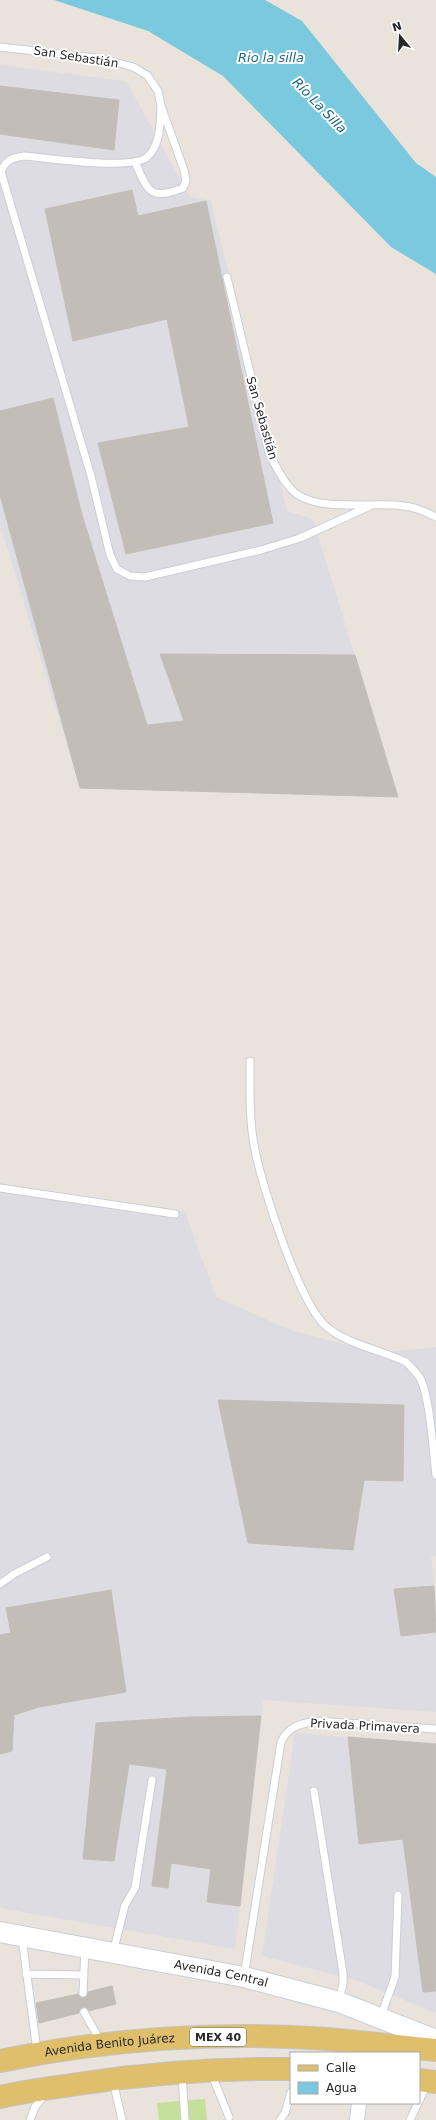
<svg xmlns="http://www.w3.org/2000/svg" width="436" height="2120" font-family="'DejaVu Sans',sans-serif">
	<rect width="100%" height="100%" fill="#e9e3dc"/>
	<path fill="#dddce2" d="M0,65L126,81L190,197L211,201L287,511L313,519L398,797L80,788L0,524Z
		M0,1185L185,1212L216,1297L290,1330L377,1353L436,1347V1556L431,1557L436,1603V1712L263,1700L235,1949L0,1908Z
		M295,1733L436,1744V2013L355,1980L262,1956Z"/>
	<path fill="#c5e09b" d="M205,2099L207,2120H159L157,2103Z"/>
	<path fill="#7bc9df" d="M54,0H265L302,21L416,163L436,177V274L391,247L223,76L148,31Z"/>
	<path fill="#c2bdb7" stroke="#c4beb6" d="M0,86L119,100L114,150L0,134Z
		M132,190L138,216L206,201L273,523L126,554L98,443L189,427L167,319L73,341L45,209Z
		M53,398L82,515L147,725L184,721L160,654L355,655L398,797L80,788L0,495V411Z
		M218,1400L404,1405L403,1481L364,1480L353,1550L248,1543Z
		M434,1586L436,1632L401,1636L394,1589Z
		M111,1590L126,1692L39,1707L14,1715L12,1751L0,1754V1635L11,1633L6,1608Z
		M261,1716L240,1906L207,1902L211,1869L171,1863L168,1888L152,1886L167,1769L129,1764L114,1861L83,1859L96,1723L190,1717Z
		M348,1737L436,1744V1991L423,1992L403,1839L359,1844Z
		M112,1986L116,2004L89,2011L84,2007L80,2009L79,2013L39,2023L36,2003L78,1994L81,1997L85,1998L88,1992Z"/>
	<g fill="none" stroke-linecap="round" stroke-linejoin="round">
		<defs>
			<path id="service" d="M0,47L104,59L133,67L147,75L158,91L161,106L184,170L186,181L183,188C149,201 148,191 135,162
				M161,106C160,123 161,146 146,158C129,170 47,158 24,156C12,158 5,160 1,172L91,476L110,555L117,569L130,576L145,577L261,550L300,538L370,506
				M227,277L269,452C275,465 281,478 291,489C313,514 375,501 404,506C415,507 426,512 436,517
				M250,1061C250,1091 249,1121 255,1150C262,1186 300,1307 328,1328C350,1345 381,1350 406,1362C411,1367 416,1372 420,1378C430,1396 433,1452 436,1475
				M0,1188L175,1214
				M0,1584L14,1574L47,1557
				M314,1791L343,1973V1984L339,2000
				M22,1938L37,2051
				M113,1953L125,1905L135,1888L152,1780
				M26,1974L83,1975
				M244,1977L281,1742C288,1727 299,1724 315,1721L436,1729
				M83,1993L85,1949
				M84,2012L101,2042
				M381,2016L395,1977L398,1895
				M211,2073L229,2117
				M182,2075L185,2120
				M113,2081L122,2120
				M419,2101L427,2083
				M30,2120L35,2107L46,2093
				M280,2120L285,2113L291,2092
				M410,2120L418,2103"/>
			<path id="minor" d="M357,2120L359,2103"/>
			<g id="secondary">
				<path id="s1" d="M0,1932L244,1977L339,2002L436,2040"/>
			</g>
			<g id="primary">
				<path id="s2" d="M0,2061C105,2039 221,2031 328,2039C364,2042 400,2047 436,2050"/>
				<path d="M419,2080L436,2082"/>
				<path d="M0,2097C26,2091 52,2088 78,2084C149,2073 219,2068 291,2069"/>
			</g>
		</defs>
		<use href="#service" stroke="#caced9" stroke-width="9"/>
		<use href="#minor" stroke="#caced9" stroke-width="16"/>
		<use href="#secondary" stroke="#caced9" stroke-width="22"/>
		<use href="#primary" stroke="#c3c3c3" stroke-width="24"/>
		<use href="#service" stroke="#fff" stroke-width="7"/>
		<use href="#minor" stroke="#fff" stroke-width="14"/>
		<use href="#secondary" stroke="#fff" stroke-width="20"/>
		<use href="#primary" stroke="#dfbf6b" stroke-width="22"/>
	</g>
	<g text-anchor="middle" stroke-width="4" stroke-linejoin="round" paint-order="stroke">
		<rect fill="#fff" stroke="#686868" stroke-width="1" x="190" y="2028" width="56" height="18" rx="3"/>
		<g font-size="11" font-weight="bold" fill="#282828">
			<text x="218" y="2041">MEX 40</text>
		</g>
		<g font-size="12" fill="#282828" stroke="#fff">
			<text transform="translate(76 57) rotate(9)" y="4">San Sebastián</text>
			<text transform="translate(262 418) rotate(74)" y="4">San Sebastián</text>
			<text transform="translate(365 1726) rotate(3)" y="4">Privada Primavera</text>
			<text dy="4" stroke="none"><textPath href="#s1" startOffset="225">Avenida Central</textPath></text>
			<text dy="4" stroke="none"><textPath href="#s2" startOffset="111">Avenida Benito Juárez</textPath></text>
		</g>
		<g font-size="13" font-style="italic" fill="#1d6888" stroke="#fff">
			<text x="271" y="62">Rio la silla</text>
			<text transform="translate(320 105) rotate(46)" y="5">Río La Silla</text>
		</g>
	</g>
	<rect x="290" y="2052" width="130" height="52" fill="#ffffff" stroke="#a9a9a9"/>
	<rect x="298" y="2065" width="20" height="6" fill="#dfbf6b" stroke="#a9a9a9"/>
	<text x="326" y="2072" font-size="12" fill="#282828">Calle</text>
	<rect x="298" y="2082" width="20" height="12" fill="#7bc9df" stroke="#a9a9a9"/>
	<text x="326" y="2092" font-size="12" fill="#282828">Agua</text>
	<g transform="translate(400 36) rotate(342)" stroke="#ffffff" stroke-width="3" paint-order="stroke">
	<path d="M0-3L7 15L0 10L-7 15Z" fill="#282828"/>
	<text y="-6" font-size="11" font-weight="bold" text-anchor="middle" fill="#282828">N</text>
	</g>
</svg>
